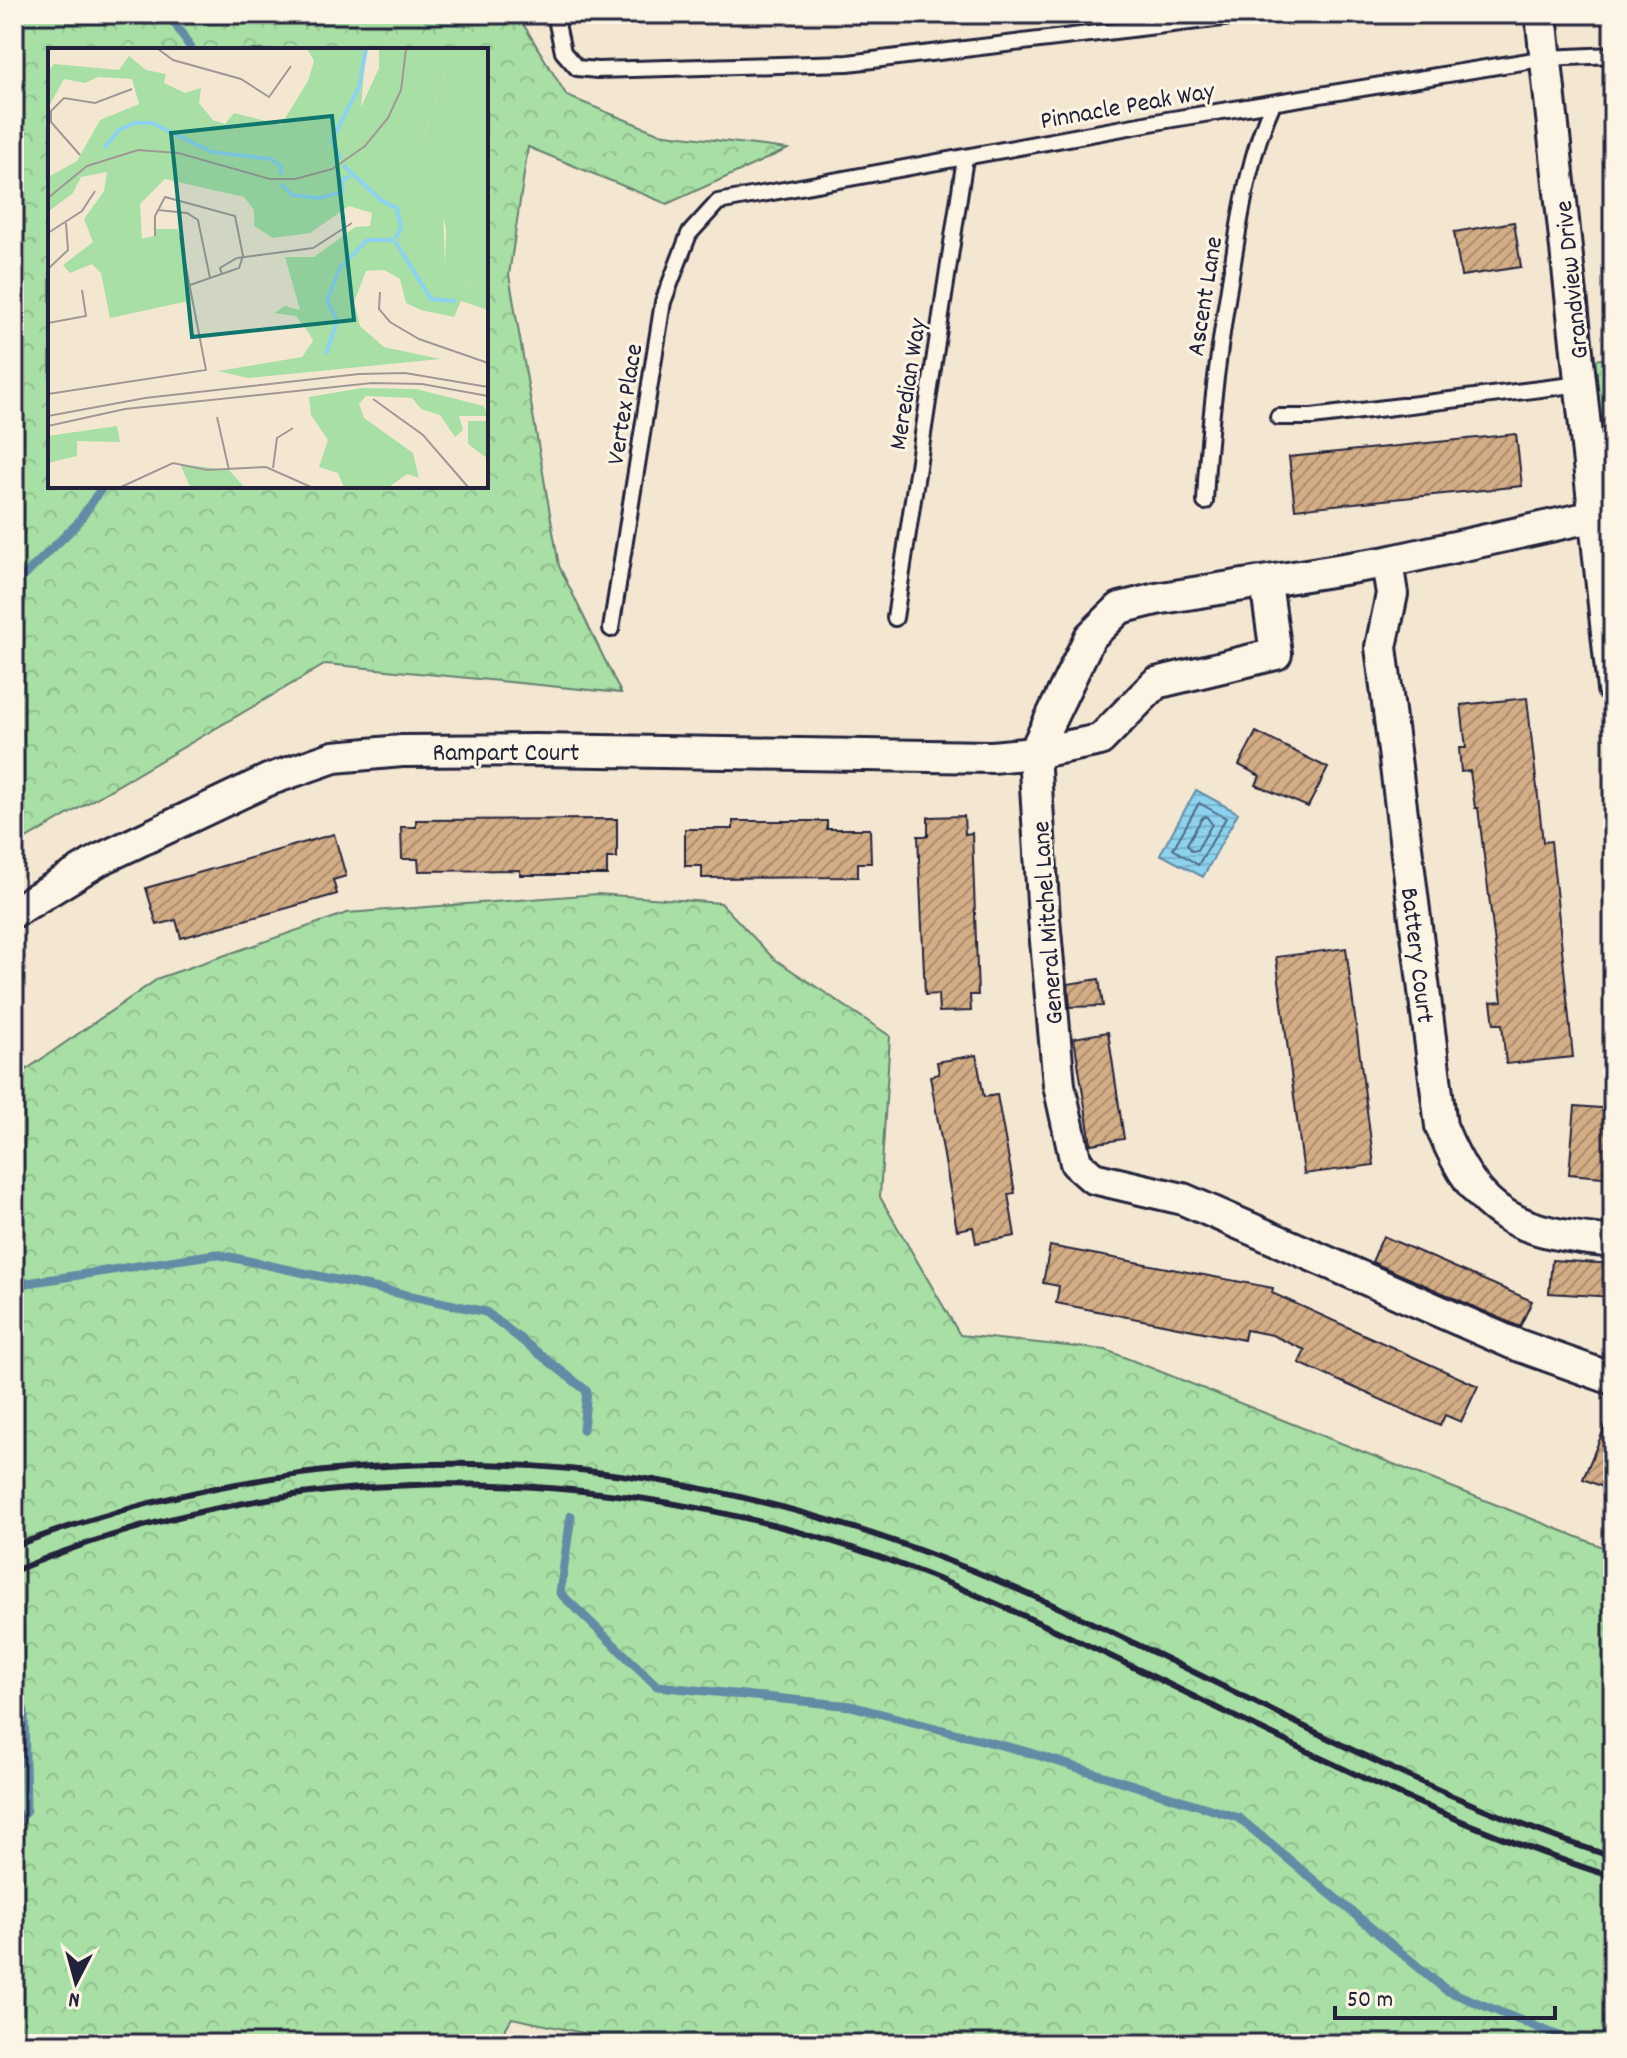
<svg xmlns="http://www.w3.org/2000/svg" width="1627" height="2058" font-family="Dekko,sans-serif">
	<defs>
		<pattern id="forest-crowns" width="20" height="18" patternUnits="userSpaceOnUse" patternTransform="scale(2)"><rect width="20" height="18" fill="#a7dfa4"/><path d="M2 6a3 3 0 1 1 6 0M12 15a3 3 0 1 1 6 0" fill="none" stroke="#8fbf8e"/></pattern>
		<pattern id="park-tufts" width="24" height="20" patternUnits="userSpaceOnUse" patternTransform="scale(2)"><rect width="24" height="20" fill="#a7dfa4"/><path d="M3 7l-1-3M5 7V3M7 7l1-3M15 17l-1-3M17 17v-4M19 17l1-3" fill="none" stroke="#8fbf8e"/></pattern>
		<pattern id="water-rules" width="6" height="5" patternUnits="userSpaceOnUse" patternTransform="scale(2)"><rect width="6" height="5" fill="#8dd2ee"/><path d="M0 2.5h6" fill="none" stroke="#79b4cd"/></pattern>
		<pattern id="building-hatch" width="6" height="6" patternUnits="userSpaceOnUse" patternTransform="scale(2)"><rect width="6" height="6" fill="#d3ad85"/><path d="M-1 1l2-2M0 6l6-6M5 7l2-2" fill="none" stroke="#ab8c6e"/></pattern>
	</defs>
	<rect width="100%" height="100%" fill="#f4e7d2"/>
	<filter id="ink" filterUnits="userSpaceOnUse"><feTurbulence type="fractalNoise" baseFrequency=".0125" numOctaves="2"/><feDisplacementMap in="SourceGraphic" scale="16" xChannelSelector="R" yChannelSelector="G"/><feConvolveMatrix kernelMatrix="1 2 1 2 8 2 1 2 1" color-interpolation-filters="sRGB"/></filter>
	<g filter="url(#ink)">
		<path fill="url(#forest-crowns)" stroke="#648070" stroke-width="2" fill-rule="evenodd" d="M14,14H517L567,96L658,133L788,149L667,204L528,147L509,275L559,566L621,693L326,664L14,846ZM50,50H486V486H50Z
			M597,894L721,903L773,958L890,1036L880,1197L960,1335L1106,1350L1613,1551V2044H636L512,2018L496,2044H14V1078L159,978L347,913Z"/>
		<path fill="url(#park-tufts)" stroke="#648070" stroke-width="2" d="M1613,358V689L1578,361Z"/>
		<path fill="url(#water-rules)" stroke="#628ca6" stroke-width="2" d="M1196,790L1238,813L1203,877L1160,854Z"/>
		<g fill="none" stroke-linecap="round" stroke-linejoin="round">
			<path stroke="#4d6883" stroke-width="2" d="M1199,803L1226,818L1198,865L1173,849Z
				M1206,816L1212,824L1197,850L1192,851L1187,844L1202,818Z"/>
			<path stroke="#628ca6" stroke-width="9" d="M169,14L192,50
				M14,586L77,524L103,486
				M14,1285L216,1254L486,1312L587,1391L583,1429
				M571,1516L560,1593L657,1686L851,1706L1024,1751L1239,1818L1446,1990L1578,2044
				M14,1693L24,1711L26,1810L14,1830"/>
		</g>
		<path fill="url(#building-hatch)" stroke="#22223b" stroke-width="2" d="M1514,222L1521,267L1461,276L1454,232Z
			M1516,434L1522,486L1295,509L1289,457Z
			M1527,698L1543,842L1551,841L1573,1057L1506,1064L1502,1024H1494L1491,1002L1502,1001L1478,808H1475L1470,771L1461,772L1459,748H1466L1461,705Z
			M1256,732L1328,768L1308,807L1256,785L1260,776L1239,765Z
			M964,816L965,834L972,833L978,995H970L971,1011L939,1012L938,994L925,995L918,836H928V817Z
			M617,819V858H607V875H520V870L419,871L418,859H402L401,827H416V820Z
			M733,821H827V829H870L871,863H858V877L702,878V866H685V829H733Z
			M334,834L346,876L333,880L337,894L181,938L176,920L157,925L146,888Z
			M1346,948L1374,1165L1304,1174L1276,957Z
			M1099,979L1103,1006L1070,1007L1068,984Z
			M1108,1032L1124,1139L1091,1144L1074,1038Z
			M976,1055L984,1097L997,1095L1015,1193L1008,1194L1015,1236L976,1243L973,1227L957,1230L930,1076L939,1074L937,1062Z
			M1575,1106L1613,1109V1178L1569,1174Z
			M1383,1236L1532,1301L1520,1327L1372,1262Z
			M1050,1246L1273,1288L1272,1293L1478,1386L1461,1422L1445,1415L1440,1426L1299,1363L1305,1350L1272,1335L1246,1330L1244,1340L1056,1303L1059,1286L1043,1283Z
			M1552,1260L1613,1264V1297L1549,1293Z
			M1613,1408V1491L1583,1479Z"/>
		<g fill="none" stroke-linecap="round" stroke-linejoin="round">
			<defs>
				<path id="service" d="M555,14L563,52L577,68L597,70L848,63L1256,14
					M1278,417H1312L1581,384
					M1205,502C1208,427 1218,355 1230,281C1240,220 1247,160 1273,103
					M895,618L965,158
					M611,629L663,302L689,234L718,202L1167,120L1546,58L1613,55"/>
				<path id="minor" d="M1541,14L1613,689
					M1595,516L1387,562L1156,599L1120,608L1090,637L1034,753L1044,919L1059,1085L1076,1163L1093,1178L1183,1199L1512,1343L1613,1379
					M1387,562L1392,594L1381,647L1441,1126C1479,1219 1518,1232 1613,1242
					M14,912L99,860L268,780L334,757L402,751L537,750L992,757L1034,753L1100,740L1156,683L1276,654L1266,583"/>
			</defs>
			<use href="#service" stroke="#22223b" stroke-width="20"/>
			<use href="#minor" stroke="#22223b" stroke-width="36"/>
			<use href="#service" stroke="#fcf5e5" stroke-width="14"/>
			<use href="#minor" stroke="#fcf5e5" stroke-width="30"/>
			<path stroke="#22223b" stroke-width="6" d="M14,1546C368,1414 701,1447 1042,1600C1233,1685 1413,1793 1613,1857
				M14,1571C313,1445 659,1462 955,1586C1176,1678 1384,1805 1613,1877"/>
		</g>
	</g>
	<g text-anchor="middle" stroke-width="6" stroke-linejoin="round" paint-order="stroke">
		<g font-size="26" fill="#22223b" stroke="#fcf5e5">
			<text transform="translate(1127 104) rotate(-10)" y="9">Pinnacle Peak Way</text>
			<text transform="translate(1570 280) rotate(-96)" y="9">Grandview Drive</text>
			<text transform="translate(1203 296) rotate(-81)" y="9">Ascent Lane</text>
			<text transform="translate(906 384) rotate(-81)" y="9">Meredian Way</text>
			<text transform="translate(623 404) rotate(-81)" y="9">Vertex Place</text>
			<text x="506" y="760">Rampart Court</text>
			<text transform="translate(1046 923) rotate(-94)" y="9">General Mitchel Lane</text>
			<text transform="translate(1419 955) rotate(83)" y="9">Battery Court</text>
		</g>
	</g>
	<g transform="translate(48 48)">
		<rect width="440" height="440" fill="#f4e7d2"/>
		<path d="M398,1H440V239L427,237L397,217L398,180L374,94L398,24Z" fill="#a7dfa4"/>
		<path d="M259,1H318L313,59L331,20V1H398V24L374,94L394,140L397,216L427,237L440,239V262L413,253L406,269L373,262L358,255L352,231L336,222L318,223L306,254L312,278L336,299L392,311L200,330L170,323L254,309L265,293L261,285L248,268L226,265L237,258L252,262L237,209H266L307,179L322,178L324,165L301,158L262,185L225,190L206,178V162L196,149L117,131L92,156L94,193L56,228L44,216L22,225L15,217L45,194L36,171L56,143L59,124L33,129L25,145L0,164V129L29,113L52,72L91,56L84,31L50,29L37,35L16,31L0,60V24L6,16L71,22L81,8L98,22L118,26L116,35L137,45L153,40L151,55L165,72L177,76L186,65L233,77L260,33L266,13ZM314,340L368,341L436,358L440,368H411L415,382L407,389L392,367L373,361L364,350L318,348L311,356L316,370L365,405L371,430L359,426L341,439H296L290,425L271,419L280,392L263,367L261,349ZM69,378L72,394L29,393V408L0,415V388Z" fill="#a7dfa4"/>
		<path d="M107,181H130L145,252L62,270L48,200L106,188ZM132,416L181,422L196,439H142Z" fill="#a7dfa4"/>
		<path d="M64,205L90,219L91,233L61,235ZM102,240L107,259L66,268L63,248ZM420,373H440V411L420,396Z" fill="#a7dfa4"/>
		<path fill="none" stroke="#8dd2ee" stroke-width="4" d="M56,100L71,82L87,75H104L164,104L223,111L233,119V127M292,111L284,92L311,39L318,1M295,117L334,153L349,160L353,180L347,191M233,136L244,147L271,150L294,144V132L302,128M347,193L383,251L408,253M278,306L289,273L279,252L292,220L319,192H346"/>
		<path fill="none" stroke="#a09896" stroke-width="2" d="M110,1L125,12L193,31L221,49L243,18M32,107L3,74V63L16,50L47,55L84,41M0,150L39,118L90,102L130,105L222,131H247L284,121L317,98L340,70L353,42L358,1M110,162L139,165L150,172L162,230M0,185L34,163L47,143M107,188V168L117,149L187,168L195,208L191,220L142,237M0,221L20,202L18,175M174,227L172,220L189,210L265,200L304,175M332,244L331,261L342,274L371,291L440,315M0,275L38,268L34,242M0,346L158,322L132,188M325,351L375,387L420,439M0,368L97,350L311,326L357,325L440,339M169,369L181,422M0,378L77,361L324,335L374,336L440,348M225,420L229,390L245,380M73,439L125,415L159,422L218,419L263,439"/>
		<path fill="#0f766e" fill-opacity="0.15" stroke="#0f766e" stroke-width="4" d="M284,68L306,272L144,289L123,85Z"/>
		<rect width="440" height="440" fill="none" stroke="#22223b" stroke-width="4"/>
	</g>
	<rect width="1627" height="2058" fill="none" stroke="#fcf5e5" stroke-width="48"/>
	<rect x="24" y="24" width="1579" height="2010" fill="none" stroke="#22223b" stroke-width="3" filter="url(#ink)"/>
	<g transform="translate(76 1982) rotate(186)" stroke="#fcf5e5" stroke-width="6" paint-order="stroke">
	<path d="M0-6L14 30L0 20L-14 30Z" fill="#22223b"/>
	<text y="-12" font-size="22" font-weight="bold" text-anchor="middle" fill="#22223b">N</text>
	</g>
	<path d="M1335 2006v12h220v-12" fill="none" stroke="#22223b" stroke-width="4"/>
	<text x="1347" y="2006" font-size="24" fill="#22223b" stroke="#fcf5e5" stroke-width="6" paint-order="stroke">50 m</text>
</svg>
